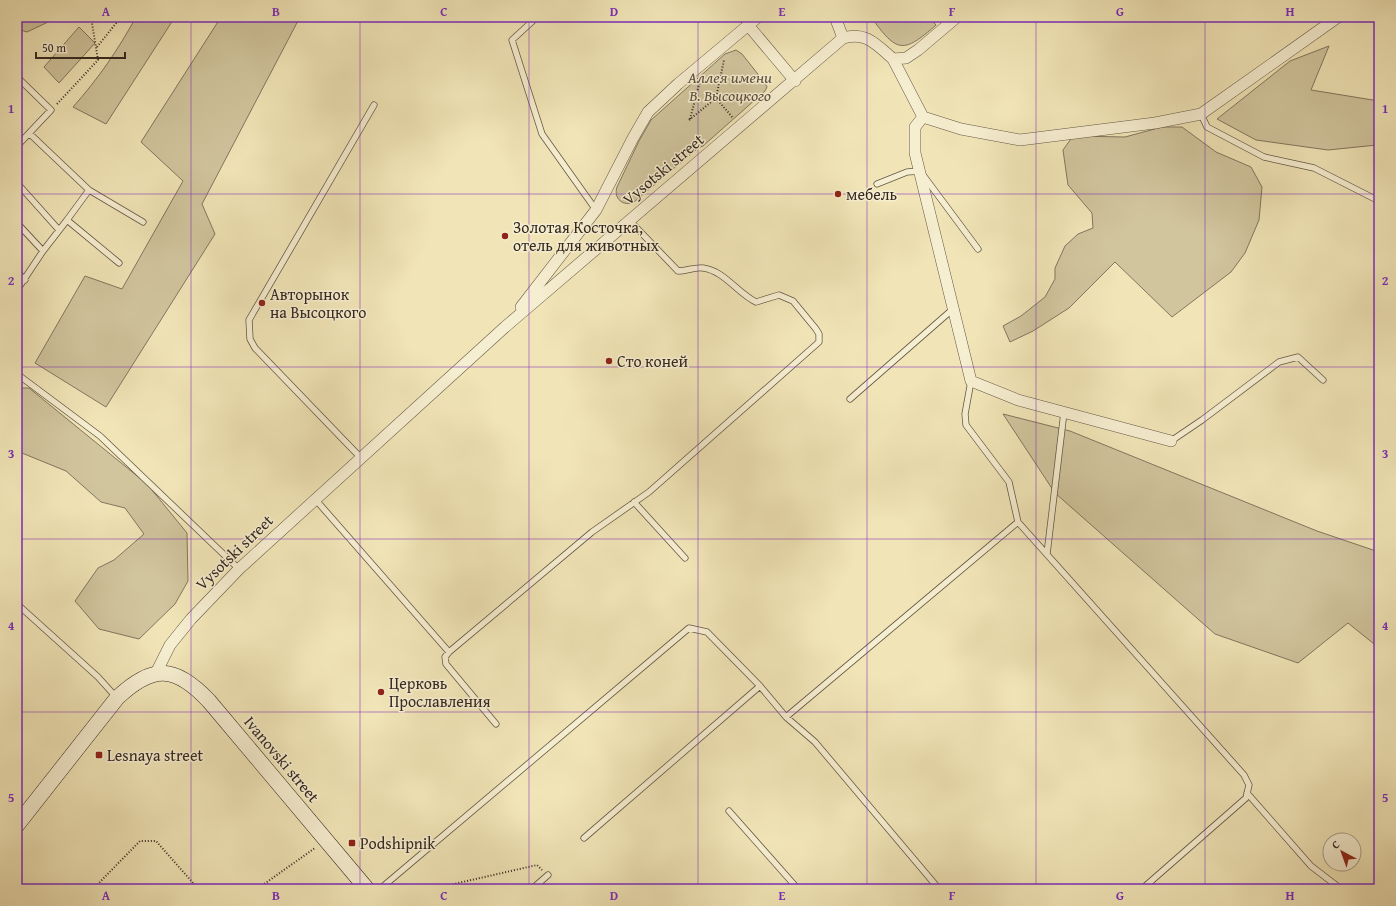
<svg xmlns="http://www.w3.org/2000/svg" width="1396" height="906" font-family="'Gentium Book Plus',serif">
	<rect width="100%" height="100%" fill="#f1e5b7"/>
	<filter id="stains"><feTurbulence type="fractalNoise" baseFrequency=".005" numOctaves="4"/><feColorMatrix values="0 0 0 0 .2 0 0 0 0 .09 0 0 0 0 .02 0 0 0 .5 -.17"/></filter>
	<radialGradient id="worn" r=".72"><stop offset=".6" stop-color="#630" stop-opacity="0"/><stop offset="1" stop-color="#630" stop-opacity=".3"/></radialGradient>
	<path fill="#d1c59e" stroke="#827660" d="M17,17H49L48,22L27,32L17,29Z
		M136,17H175L106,124L73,107C98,79 118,50 136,17Z
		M221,17H300L202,204L215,234L106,407L35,363L85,276L122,289L183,181L141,142Z
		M871,17H929L936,25C903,54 897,53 871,17Z
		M79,27L95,43L59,83L44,67Z
		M1329,46L1311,90L1379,101V147L1377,145L1328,150L1256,140L1217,119L1290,61Z
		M736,50L742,54L765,83L767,87L765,91L703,146L698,148L634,202C624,207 613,199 617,187L639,141L651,120L725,54Z
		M1162,127H1182L1216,152L1251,167L1262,187L1259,220L1245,253L1231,272L1172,317L1115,262L1069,308L1033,331L1010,342L1003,326L1021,316L1045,297L1055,279V268L1065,246L1078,234L1093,228L1092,213L1068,185L1063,150L1073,136L1125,137Z
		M17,388H29L147,484L187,533L188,581L175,604L139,639L99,629L75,601L98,568L114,560L144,534L125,508L101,502L66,471L17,451Z
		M1003,414L1070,431L1317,531L1379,552V648L1348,623L1298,663L1215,634L1055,493Z"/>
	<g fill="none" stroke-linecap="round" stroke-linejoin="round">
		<defs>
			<path id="lane" d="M537,17L512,40L542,134L596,210
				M741,17L748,25
				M17,77L51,110L17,146
				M1201,114L1207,127L1264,157L1314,168L1379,201
				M30,134L89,190L143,222
				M17,183L59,230
				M877,184L907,172L920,171L978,249
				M67,220L89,190
				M17,223L43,251
				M17,272L25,280
				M17,290L43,251L67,220L119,263
				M17,374L100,436L239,569
				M971,381L965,414L966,425L1009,482L1018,522L1244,775L1249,785L1246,798L1142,889
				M850,399L953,309
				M1171,441L1202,420L1279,362L1298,357L1323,380
				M361,458L255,348L250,339L249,320L374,105
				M315,499L449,652L592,532L649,492L819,342V334L816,329L793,301L779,295L756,302C737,293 725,271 703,268C694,267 686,271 678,271L629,220
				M634,502L685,558
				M1047,554L1064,412
				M17,604L98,677L116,697
				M449,652L445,657L446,664L496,724
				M786,717L1018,522
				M1247,793L1311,866L1341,889
				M729,811L798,889
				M584,838L760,686
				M380,889L689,628L707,632L760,686L786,717L815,742L939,889
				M532,889L548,875"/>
			<path id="street" d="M835,17L843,38
				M748,25L795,81
				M893,59L923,117L915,127V153L971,381L1018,400L1171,441
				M923,117L961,129L1020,140L1155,123L1201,114L1338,17
				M521,307L596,210L633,138L648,112L678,84L758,17
				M156,673L170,645L191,619L239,569L505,327L843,38C866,31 877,45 893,59L906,58L918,50L957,17"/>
			<path id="secondary" d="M17,825L117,698C153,664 175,665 209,701L367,889"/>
		</defs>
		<use href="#lane" stroke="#635746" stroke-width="7"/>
		<use href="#street" stroke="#635746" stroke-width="12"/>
		<use href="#secondary" stroke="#342821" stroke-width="16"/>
		<path stroke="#342821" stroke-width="2" stroke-dasharray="1 2" stroke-linecap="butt" d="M97,47L121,17
			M716,98L733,118
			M57,104L98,60L91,17
			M690,119L700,81
			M689,120L716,98L724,60
			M93,889L140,841H156L194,884L206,889
			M257,889L315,848
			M432,889L537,865L542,870"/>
		<use href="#lane" stroke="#f6eed0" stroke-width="5.5"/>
		<use href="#street" stroke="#f6eed0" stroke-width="11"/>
		<use href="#secondary" stroke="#f6eed0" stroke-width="15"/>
	</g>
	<path fill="none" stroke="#7b2cbf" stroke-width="1" stroke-opacity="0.55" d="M191,17V889M360,17V889M529,17V889M698,17V889M867,17V889M1036,17V889M1205,17V889M17,194H1379M17,367H1379M17,539H1379M17,712H1379"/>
	<g fill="#8f2418" stroke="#f6eed0" stroke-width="1.5">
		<circle cx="838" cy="194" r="4"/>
		<circle cx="505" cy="236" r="4"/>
		<circle cx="262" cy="303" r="4"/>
		<circle cx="609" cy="361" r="4"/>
		<circle cx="381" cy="692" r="4"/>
		<rect x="95" y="751" width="8" height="8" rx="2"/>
		<rect x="348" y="839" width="8" height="8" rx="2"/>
	</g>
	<g text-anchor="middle" stroke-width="3" stroke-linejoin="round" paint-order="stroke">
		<g font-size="16" font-style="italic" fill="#5b4f40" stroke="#f6eed0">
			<text x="730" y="83">Аллея имени<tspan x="730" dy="18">В. Высоцкого</tspan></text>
		</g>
		<g font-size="16" fill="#342821" stroke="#f6eed0">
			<text transform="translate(663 169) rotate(-40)" y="6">Vysotski street</text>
			<text transform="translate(234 552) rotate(-44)" y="6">Vysotski street</text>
			<text transform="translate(282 759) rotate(50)" y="6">Ivanovski street</text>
		</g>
		<g font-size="16" fill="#342821" stroke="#f6eed0" text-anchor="start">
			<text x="846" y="200">мебель</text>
			<text x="513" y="233">Золотая Косточка,<tspan x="513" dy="18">отель для животных</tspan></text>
			<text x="270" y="300">Авторынок<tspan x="270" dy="18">на Высоцкого</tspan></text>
			<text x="617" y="367">Сто коней</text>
			<text x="389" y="689">Церковь<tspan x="389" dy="18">Прославления</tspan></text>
			<text x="107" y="761">Lesnaya street</text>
			<text x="360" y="849">Podshipnik</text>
		</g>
	</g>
	<rect width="1396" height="906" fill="none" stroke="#f1e5b7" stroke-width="44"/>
	<g transform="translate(1342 852) rotate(319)"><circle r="19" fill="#f6eed0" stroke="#a89f8a"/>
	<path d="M0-3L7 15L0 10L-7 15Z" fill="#8f2418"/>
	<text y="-6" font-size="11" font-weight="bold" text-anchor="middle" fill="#342821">С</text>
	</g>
	<path d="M36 52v6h89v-6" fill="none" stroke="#342821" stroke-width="2"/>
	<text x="42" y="52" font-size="12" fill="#342821" stroke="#f6eed0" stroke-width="3" paint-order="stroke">50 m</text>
	<rect x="22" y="22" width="1352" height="862" fill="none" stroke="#7b2cbf" stroke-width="1.5"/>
	<g font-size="13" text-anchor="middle" font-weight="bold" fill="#7b2cbf">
		<text x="106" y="16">A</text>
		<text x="276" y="16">B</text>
		<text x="444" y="16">C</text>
		<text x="614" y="16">D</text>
		<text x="782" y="16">E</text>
		<text x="952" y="16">F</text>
		<text x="1120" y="16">G</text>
		<text x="1290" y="16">H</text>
		<text x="11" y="113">1</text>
		<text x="1385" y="113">1</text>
		<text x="11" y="285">2</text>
		<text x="1385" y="285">2</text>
		<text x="11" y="458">3</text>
		<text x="1385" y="458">3</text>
		<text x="11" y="630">4</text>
		<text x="1385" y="630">4</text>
		<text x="11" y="802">5</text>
		<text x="1385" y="802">5</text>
		<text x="106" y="900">A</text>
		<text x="276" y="900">B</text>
		<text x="444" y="900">C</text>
		<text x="614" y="900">D</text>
		<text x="782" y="900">E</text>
		<text x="952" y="900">F</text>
		<text x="1120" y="900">G</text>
		<text x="1290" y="900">H</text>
	</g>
	<rect width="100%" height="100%" filter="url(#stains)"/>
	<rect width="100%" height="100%" fill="url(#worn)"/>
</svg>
